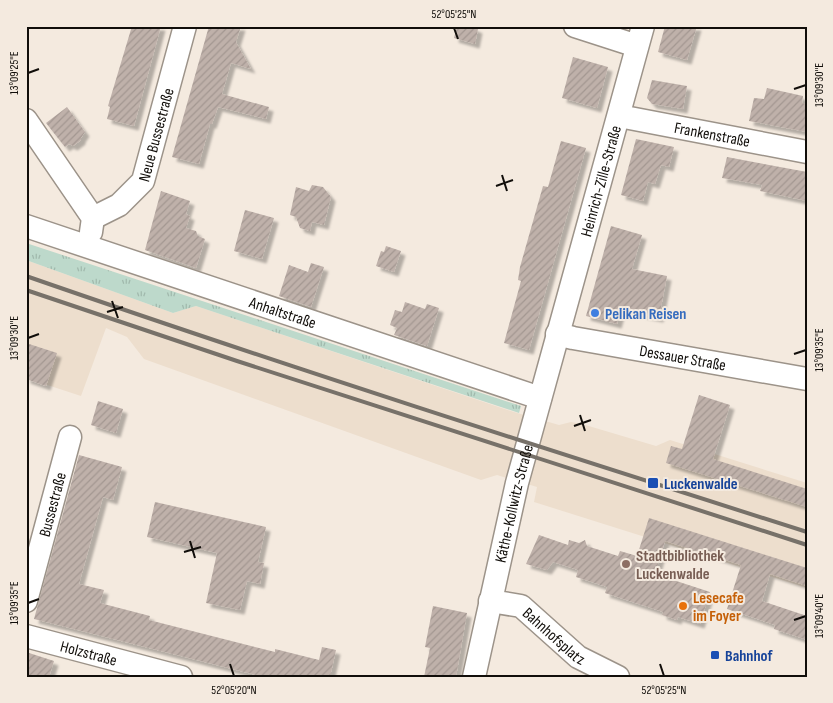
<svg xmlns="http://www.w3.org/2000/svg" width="833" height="703" font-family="'Sofia Sans Condensed',sans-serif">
	<defs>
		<pattern id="grass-tufts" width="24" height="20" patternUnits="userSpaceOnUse" patternTransform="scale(1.25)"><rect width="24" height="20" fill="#bdd9cb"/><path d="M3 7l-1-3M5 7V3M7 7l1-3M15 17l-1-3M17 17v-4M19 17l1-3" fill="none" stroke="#a1b9ad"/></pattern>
		<pattern id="building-hatch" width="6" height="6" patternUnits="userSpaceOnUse" patternTransform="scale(1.25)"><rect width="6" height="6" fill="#bfb1aa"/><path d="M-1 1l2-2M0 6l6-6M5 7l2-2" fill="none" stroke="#a39791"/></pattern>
		<filter id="shadow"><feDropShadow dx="4.5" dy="4.5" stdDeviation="1" flood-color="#0004"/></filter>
	</defs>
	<rect width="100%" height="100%" fill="#f4eadf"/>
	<path fill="#eddecd" d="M26,260L173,313L196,306L514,412L559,425L571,422L582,424L656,446L670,440L807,483V588L534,502L537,487L497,475L481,480L144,359L127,337L106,328L81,396L26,378Z"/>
	<path fill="url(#grass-tufts)" d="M26,243L521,406L519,413L196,306L173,313L26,260Z"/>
	<path fill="url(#building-hatch)" filter="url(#shadow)" d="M132,26H161L134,126L107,119L110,107L108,106Z
		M209,26H241L236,42L251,69L231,63L222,94L269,107L266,119L218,107L212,124H210L199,164L172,157Z
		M457,26H471L478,29L475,44L454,38Z
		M665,26H697L687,60L658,52Z
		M573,57L608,67L597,108L562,98Z
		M652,80L687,86L683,109L652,104L647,98Z
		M767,88L803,96L802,103L807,104V132L749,121L754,98L764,99Z
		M67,107L85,132L81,138V140L73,146L69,144L65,147L46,123Z
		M636,139L674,147L669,167L661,165L655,184L648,182L643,201L621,195Z
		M561,141L586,148L529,350L504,343L521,281L518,280L520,267L543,186L548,187Z
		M727,157L807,172V201L760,191L762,185L722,178Z
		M312,185L323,187L331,197L324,225L312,222L310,231L300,228L296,217L290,215L296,187L309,191Z
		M161,191L190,201L186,214L190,216L186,228L196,231L198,236L205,239L196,268L145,250Z
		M245,210L274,218L262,259L234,251Z
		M611,226L642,235L632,269L667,276L659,318L621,310L617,324L586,316Z
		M386,246L401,251L394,272L376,266L381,251L384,252Z
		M311,263L324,267L311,307L279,296L289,265L308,272Z
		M405,302L425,309L427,304L439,308L427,346L394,335L397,328L390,325L395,310L402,312Z
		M26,343L57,353L46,386L26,379Z
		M699,395L730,405L713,459L807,489V507L666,463L671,446L682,449Z
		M98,401L123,409L116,433L91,425Z
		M79,455L122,467L113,500L103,497L79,584L104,590L100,603L150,616L149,620L275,652V649L319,660L322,647L336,650L330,677H264L34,619Z
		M155,502L266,527L258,562L264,563L260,584L247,581L240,610L206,603L217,553L147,537Z
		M649,518L807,568V586L770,574L762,601L807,616V640L774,629L775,625L727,609L741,565L665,541L655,574L710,592L700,624L678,617L677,620L662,615L663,612L605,593L607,587L576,577L578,570L553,562L547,570L526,564L539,535L568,545L569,540L579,543L585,540L587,546L618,556L620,551L637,556Z
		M433,606L467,613L456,677H424L430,648L425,647Z
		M26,652L54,661L49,677H26Z"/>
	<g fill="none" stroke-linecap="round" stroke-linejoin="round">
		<defs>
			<g id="minor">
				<path d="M575,26L637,46"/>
				<path id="s1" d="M619,116L807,152"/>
				<path d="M26,120L93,218L91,232"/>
				<path id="s2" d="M93,218L119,205L143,181L185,26"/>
				<path id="s3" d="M26,226L540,398"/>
				<path id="s4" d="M557,334L573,338L807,379"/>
				<path id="s5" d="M26,601L70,437"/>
				<path id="s6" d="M490,601L521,606L578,657L618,677"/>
				<path id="s7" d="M26,636L181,677"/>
				<path id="s8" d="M474,677L517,483L643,26"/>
			</g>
		</defs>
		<use href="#minor" stroke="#9c9389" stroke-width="25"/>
		<use href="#minor" stroke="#fff" stroke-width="22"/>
		<path stroke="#777169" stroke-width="4" d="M26,276C285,366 546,449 807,532
			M26,290L237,361L807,545"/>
	</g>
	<path fill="none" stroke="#110e0a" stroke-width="2" d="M454,28L458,39M28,73L39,69M794,89L806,85M502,175L507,191M496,186L513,180M112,301L118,318M107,312L123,307M28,338L39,334M794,354L806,350M580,415L585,431M574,426L591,420M190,541L195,558M184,552L201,547M28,603L39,599M794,620L806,616M230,664L234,676M660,664L664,676"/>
	<circle fill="#3f7fe0" stroke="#f4eadf" stroke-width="2" cx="595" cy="313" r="5"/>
	<g fill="#1a4fb4" stroke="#f4eadf" stroke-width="2">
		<rect x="647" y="477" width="12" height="12" rx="2.5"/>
		<rect x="710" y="650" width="10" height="10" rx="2.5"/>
	</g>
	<circle fill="#8d6e63" stroke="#f4eadf" stroke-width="2" cx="626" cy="564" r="5"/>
	<circle fill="#e8710a" stroke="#f4eadf" stroke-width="2" cx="683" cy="606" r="5"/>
	<g text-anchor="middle" stroke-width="4" stroke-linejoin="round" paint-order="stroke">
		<g font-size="16" fill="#110e0a" stroke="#f4eadf">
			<text dy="6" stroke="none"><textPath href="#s2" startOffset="111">Neue Bussestraße</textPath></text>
			<text dy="6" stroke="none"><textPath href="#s1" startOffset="95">Frankenstraße</textPath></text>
			<text dy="6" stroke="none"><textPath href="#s8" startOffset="512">Heinrich-Zille-Straße</textPath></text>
			<text dy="6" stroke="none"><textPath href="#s3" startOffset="271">Anhaltstraße</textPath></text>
			<text dy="6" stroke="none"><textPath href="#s4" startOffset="128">Dessauer Straße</textPath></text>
			<text dy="6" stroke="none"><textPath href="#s8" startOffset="178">Käthe-Kollwitz-Straße</textPath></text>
			<text dy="6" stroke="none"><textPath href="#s5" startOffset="100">Bussestraße</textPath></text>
			<text dy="6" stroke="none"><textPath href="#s6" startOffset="76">Bahnhofsplatz</textPath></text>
			<text dy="6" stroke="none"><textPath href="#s7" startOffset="65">Holzstraße</textPath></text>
		</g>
		<g font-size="16" font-weight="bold" fill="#366cbe" stroke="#f4eadf" text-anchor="start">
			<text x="605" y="319">Pelikan Reisen</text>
		</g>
		<g font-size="16" font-weight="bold" fill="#164399" stroke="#f4eadf" text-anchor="start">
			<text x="664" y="489">Luckenwalde</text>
			<text x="725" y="661">Bahnhof</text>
		</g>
		<g font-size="16" font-weight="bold" fill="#785e54" stroke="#f4eadf" text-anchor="start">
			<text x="636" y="561">Stadtbibliothek<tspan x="636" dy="18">Luckenwalde</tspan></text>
		</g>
		<g font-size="16" font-weight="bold" fill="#c56008" stroke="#f4eadf" text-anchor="start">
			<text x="693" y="603">Lesecafe<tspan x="693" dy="18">im Foyer</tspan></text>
		</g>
	</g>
	<rect width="833" height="703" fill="none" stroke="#f4eadf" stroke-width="55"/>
	<rect x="28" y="28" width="778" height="648" fill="none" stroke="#110e0a" stroke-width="2"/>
	<g font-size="12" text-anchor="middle" fill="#110e0a">
		<text x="454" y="18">52°05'25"N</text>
		<text transform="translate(14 73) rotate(-90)" y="4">13°09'25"E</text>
		<text transform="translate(819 85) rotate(-90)" y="4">13°09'30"E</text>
		<text transform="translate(14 338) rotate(-90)" y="4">13°09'30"E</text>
		<text transform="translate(819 350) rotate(-90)" y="4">13°09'35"E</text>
		<text transform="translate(14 603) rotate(-90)" y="4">13°09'35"E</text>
		<text transform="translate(819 616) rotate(-90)" y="4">13°09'40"E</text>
		<text x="234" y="694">52°05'20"N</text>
		<text x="664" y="694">52°05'25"N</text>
	</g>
</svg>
